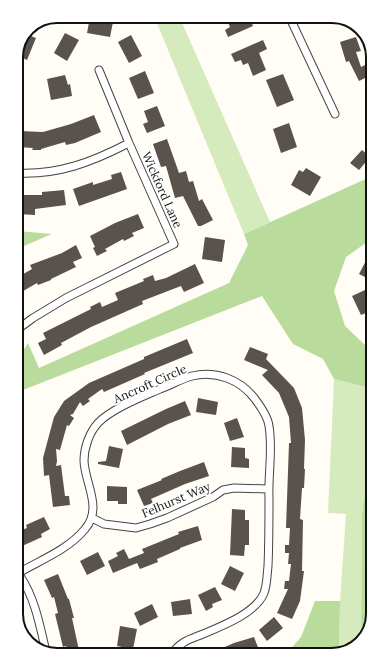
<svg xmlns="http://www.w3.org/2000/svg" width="389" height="671" font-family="Lora,serif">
	<rect width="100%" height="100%" fill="#fffdf5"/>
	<path fill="#d5ebbd" d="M154,16H179L270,222L244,234Z
		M334,379L365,387L372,423V441L362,514L361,641L350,651H339L340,601L346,514L328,513Z"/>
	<path fill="#b9dc9c" d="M370,177V240L346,257L334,291L345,326L365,345L371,356L372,423L365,387L334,379L323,359L293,344L262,296L18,392V354L23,351L28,343L39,368L229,283L248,245L244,234Z
		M17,231L52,234L17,249Z
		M372,441L373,614L366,636L361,641L362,514Z
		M315,601H340L339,651L288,652L301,637Z"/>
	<path fill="#5a524d" d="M225,16H240L242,20L249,17L253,26L228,37L225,30L230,27Z
		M90,17L113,22L110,37L87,33Z
		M65,33L79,40L67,61L54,53Z
		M25,34L36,38L27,60L16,55Z
		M131,35L142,56L129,63L118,42Z
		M356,37L361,51L356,52L361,67L369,63V76L359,81L349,61L346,62L340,42Z
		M263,40L267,49L259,53L266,70L253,76L248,63L243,65L241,60L235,62L231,54Z
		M145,71L154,93L138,99L129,78Z
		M283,74L294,100L277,107L266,80Z
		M65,75L68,85L70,84L72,96L51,100L47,79Z
		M157,106L165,126L147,133L143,124L148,122L144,111Z
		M94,115L101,132L75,143L66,145L65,142L41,149V150H32L33,148L18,147L19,131L43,132L71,124Z
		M289,123L297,147L281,153L273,129Z
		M167,139L179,173L186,171L189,182L193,181L199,201L202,199L213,220L201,226H198L183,196L175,198L166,166L161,167L153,144Z
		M362,150L370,157L359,170L350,163Z
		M306,168L321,177L310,196L291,185L299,170L303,172Z
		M121,172L127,189L79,206L73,189L93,182V185L112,179L111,175Z
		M64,190L66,205L35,209V215L17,214V195H42V192Z
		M138,214L144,228L132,233L134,236L124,241L123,239L105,249L107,251L97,256L93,248L95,247L90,236L115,223Z
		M205,237L225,240L222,262L202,259Z
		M76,245L82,258L73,262L76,267L51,279V280L38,285L37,283L18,294V277L32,269L30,265L62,253Z
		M370,253L371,280L359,274Z
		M195,264L204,283L184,292L181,286L142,301L143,304L91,327L61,343L62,345L44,355L38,343L46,339L43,333L91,309L90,307L100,302L102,307L118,300L115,293L144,281L143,279L153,275L155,281L166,278Z
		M365,290L371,302V311L361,315L352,296Z
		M187,339L193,353L144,373L145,374L104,392L102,389L88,399L90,401L83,406L80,402L73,414L70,415L74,418L69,426L67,425L60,450L56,449L57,461L56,466L61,465L65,496H69L70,505L53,507L49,475L44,476L43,458L54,417L64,401L89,383L144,359V357Z
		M250,347L268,354L266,359L294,388L302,408L305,440L304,469H305L304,488H302L300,519L303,520L302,571H304L300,601L292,619L277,613L288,589H284L285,581H289L291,564H288L289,553H285V545H289L290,528H286L289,443H291L289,417L279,393L262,375L268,370L244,360Z
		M198,398L218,402L216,415L196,412Z
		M185,401L191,415L168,424L127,445L121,431L166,409Z
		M237,418L244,437L230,441L224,423Z
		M109,446L123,449L119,468L98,464V462L106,461Z
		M232,447L245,448V458L249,459V468L231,467Z
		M204,462L209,476L185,484L151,499L153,503L144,506L137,490L162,480L161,479L180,471Z
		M107,486L127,487V504H118V501H107Z
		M232,509L245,510V520H249V545H245L244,556L230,555Z
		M44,517L50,529L41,534L42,537L20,547L19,531L27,528L26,525Z
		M198,526L202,540L180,548V549L157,559L158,562L140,569L137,563L113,573L108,561L118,556L116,553L124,549L129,559L144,553L142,549L179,534L178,532Z
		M98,552L105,566L87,575L80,561Z
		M230,566L244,573L235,591L221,584Z
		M58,574L68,599H69L74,618H72L80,655H68L66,646L63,647L55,614L58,613L54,597L52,598L44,580Z
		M215,587L222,600L212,604L213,607L206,611L198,595Z
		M190,599L192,614L173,616L171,602Z
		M152,604L158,617L140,626L134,613Z
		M274,617L283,628L267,641L259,630Z
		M120,626L137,629L133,649L117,646Z
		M254,637L259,650L252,652L211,653L234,643Z"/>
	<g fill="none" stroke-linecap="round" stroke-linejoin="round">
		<defs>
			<path id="minor" d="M289,16L335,114
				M17,173C59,175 92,162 129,143
				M18,329L33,318L66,298L174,244L129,143L99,70
				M92,518L104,524L136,528L150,524L167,518L213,497L223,490L234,488L268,489
				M20,572C41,560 69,549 85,529C103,508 85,484 84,461C84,448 89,433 98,423C111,409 142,397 160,389C171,385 181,379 192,376C216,370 241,380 255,399C261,407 268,417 269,426C273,450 268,474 269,498C269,520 269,543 268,566C267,575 267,585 264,593C256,613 222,626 203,634C191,639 179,642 173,653
				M20,576C35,598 40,626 46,652"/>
		</defs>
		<use href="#minor" stroke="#444" stroke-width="9"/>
		<use href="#minor" stroke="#fff" stroke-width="7"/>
	</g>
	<g text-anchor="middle" stroke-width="4" stroke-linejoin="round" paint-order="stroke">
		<g font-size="12" fill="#111" stroke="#fff">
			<text transform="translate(162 190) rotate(66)" y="4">Wickford Lane</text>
			<text transform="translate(150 384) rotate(-24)" y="4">Ancroft Circle</text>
			<text transform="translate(176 500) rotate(-23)" y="4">Felhurst Way</text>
		</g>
	</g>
	<path d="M0 0H389V671H0ZM57 23H332A34 34 0 0 1 366 57V614A34 34 0 0 1 332 648H57A34 34 0 0 1 23 614V57A34 34 0 0 1 57 23Z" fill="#fff" fill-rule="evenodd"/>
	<path fill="none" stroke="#111" stroke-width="2" d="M57 23H332A34 34 0 0 1 366 57V614A34 34 0 0 1 332 648H57A34 34 0 0 1 23 614V57A34 34 0 0 1 57 23Z"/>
</svg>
